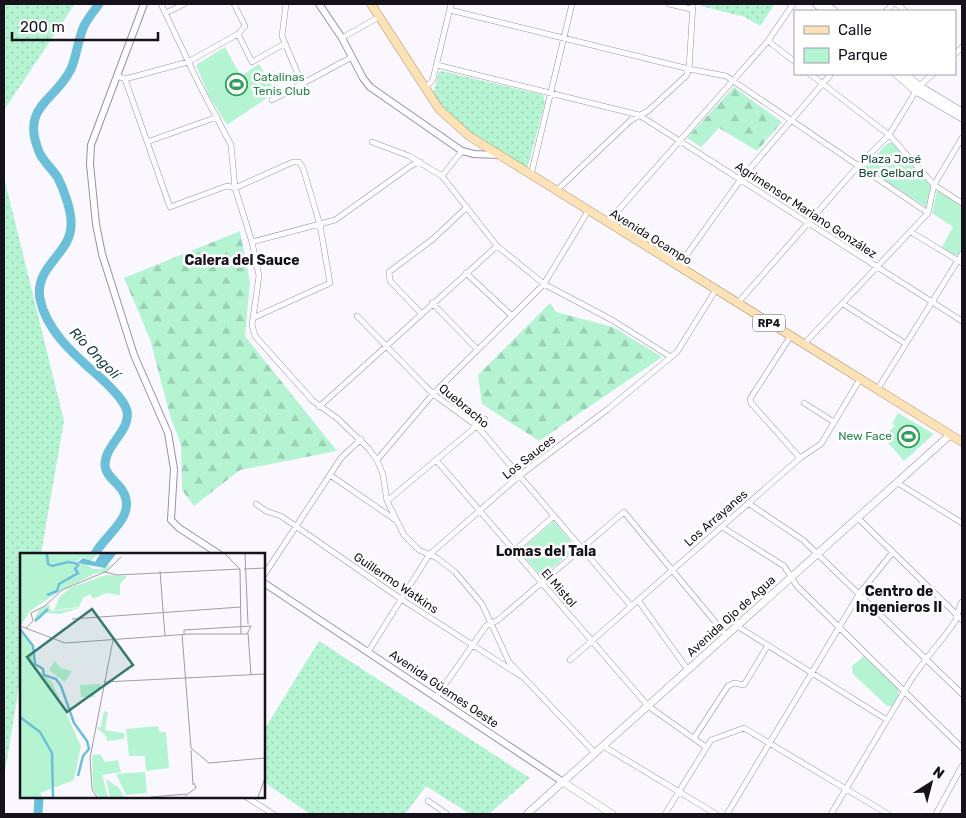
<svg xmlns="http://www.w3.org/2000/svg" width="966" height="818" font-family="Rubik,sans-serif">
	<defs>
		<pattern id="grass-dots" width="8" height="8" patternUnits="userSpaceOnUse" patternTransform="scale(1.25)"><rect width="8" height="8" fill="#b5f4d2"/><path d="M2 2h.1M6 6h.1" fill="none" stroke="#9bd0b4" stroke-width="1.8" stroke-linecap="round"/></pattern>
		<pattern id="forest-firs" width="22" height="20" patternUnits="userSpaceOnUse" patternTransform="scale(1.25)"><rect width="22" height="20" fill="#b5f4d2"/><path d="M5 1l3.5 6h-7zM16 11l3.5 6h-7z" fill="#9bd0b4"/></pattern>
	</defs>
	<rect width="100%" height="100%" fill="#faf8fe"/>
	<path fill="url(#grass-dots)" d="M4,4H75L4,110Z
		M702,4H775L760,26L745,17L701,6Z
		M442,71L543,95L545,102L528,166L526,167C493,146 454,128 433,93L439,72Z
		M4,177L64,421L41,554H21V674L4,778Z
		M319,641L530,778L489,814H470L426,786L405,814H310L264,782V730Z"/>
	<path fill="url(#forest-firs)" d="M734,87L782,122L757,151L719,128L701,147L687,138Z
		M240,231L250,282L245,336L337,451L240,470L194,506L182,490L181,445L170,416L150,339L124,278Z
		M550,303L556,312L613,327L662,357L539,441L482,404L478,375Z"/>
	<path fill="#b5f4d2" d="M225,47L241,76L259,64L276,92L227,125L209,96L196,65Z
		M888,143H893L931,186L926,207L866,168L867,164Z
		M937,191L962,206V250L959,255H953L942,247L953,227L932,213Z
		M898,413L934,434L904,461L883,437L895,426L892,424Z
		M554,521L576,548L542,577L519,551Z
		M864,656L897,687L899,696L893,706H887L853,674L852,666Z"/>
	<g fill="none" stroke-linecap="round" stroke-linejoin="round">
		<path stroke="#6cbfd8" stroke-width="9" d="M95,554C104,535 139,516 122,490C117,482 106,476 105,466C104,445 131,431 127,411C124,400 112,389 104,381C80,359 47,334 40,299C34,266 71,254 71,225C72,212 64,190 58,178C53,170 45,163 40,154C19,106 55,102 71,69C77,55 78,39 84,26C88,18 94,11 99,4
			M38,814L39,797"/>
		<defs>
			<path id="minor" d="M161,4L198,82L231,145L235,188L252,242L259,276L252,325L255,336L313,401L338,419L369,449L377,460L383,475L387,501L404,535L419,550L437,558L455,572L482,604L509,662L595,753
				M286,4L282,36L302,84
				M669,4L691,9
				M897,4L905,11
				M450,10L689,69L726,76L928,213
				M886,11L893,4
				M166,13L184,4
				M238,34L252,62L284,44
				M342,38L379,17
				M768,41L795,62
				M955,54L962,47
				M437,65L639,115L962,321
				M810,74L889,135L934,185L962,203
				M117,76L125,79L188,62L238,34L245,26L234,4
				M125,79L170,207L227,186L235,188L293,162H299L303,168L320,225L330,283L253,318
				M425,89L433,79L451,4
				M272,100L352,57
				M147,142L217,117
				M372,142L409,156L442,176L497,246L544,284L612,320L671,357
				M531,175L572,4
				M442,176L462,151
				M556,191L631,120L648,111L686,76L689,69L693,4
				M607,223L768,41L793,4
				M911,232L962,263
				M252,242L335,220L412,165L420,162
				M678,267L741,179L831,74
				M466,273L511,315
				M432,303L477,349
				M737,304L858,166L889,135L919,86L933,74
				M843,304L906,344
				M421,313L390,281L389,272L433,239L467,207
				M357,316L433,394L477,426L631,606
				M790,337L750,399L751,403L800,458
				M803,345L928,213L934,185L962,138
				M877,390L962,254
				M804,403L834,422
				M319,407L497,246
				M377,460L433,394L544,284L588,211
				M436,460L648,706L706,747
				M330,475L394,519
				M896,482L962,523
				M387,501L485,419
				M748,503L803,540L962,694
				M256,504L266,511L281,516L401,599L521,676
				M857,517L962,620
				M722,527L784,566L797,586L962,748
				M514,551L554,516
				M264,575L341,458L361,439
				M638,600L688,670
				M737,626L887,720
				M368,652L429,555L519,476L608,409L677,352L715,291
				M570,660L800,458L821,444L860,379
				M436,697L486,626L498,620L624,512L726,635
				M694,738L728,686L734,683L744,685L768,645
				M603,746L716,814
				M246,797L273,814
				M428,801L447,814
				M665,814L711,740L744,728L888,814
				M727,814L859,594L893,552
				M831,814L911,680C924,660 940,643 954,623C958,617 958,608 962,602
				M936,814L962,766"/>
			<path id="tertiary" d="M144,4L91,145L90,164L96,224L102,254L134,355L168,433L174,469L171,520L179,528L219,554
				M319,4L342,38L363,78L370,87L462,151L474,154L499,155
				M264,583L563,782"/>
			<path id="secondary" d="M816,4L825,11
				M825,4L834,11
				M896,74L916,91L962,118
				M905,74L919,86L962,112
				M563,782L612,814
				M527,814L950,435"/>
			<path id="primary" d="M371,4L439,109L469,136L962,442"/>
		</defs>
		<use href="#minor" stroke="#9a8fab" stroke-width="6"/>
		<use href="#tertiary" stroke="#9a8fab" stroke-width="8"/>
		<use href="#secondary" stroke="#9a8fab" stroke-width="8"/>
		<use href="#primary" stroke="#ac8d62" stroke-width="9"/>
		<use href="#minor" stroke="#fff" stroke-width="5"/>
		<use href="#tertiary" stroke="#fff" stroke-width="6"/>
		<use href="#secondary" stroke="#fff" stroke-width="7"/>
		<use href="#primary" stroke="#fde2b8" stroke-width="8"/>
	</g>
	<defs>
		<symbol id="stadium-ring" viewBox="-11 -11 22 22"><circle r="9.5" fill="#fff" stroke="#2e9e5b" stroke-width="1.5"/><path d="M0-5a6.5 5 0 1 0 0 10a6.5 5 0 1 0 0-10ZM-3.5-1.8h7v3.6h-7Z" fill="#2e9e5b"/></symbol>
	</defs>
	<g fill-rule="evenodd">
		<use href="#stadium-ring" x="224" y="72" width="25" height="25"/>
		<use href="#stadium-ring" x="896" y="424" width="25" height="25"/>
	</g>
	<g text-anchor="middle" stroke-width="5" stroke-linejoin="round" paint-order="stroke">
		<rect fill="#fff" stroke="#5c5960" stroke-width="1" x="753" y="314.5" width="32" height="17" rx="4"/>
		<g font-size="11" font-weight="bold" fill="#16121c">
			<text x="769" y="327">RP4</text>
		</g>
		<g font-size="12" fill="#27864d" stroke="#fff" text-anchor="start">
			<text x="253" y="81">Catalinas<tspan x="253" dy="14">Tenis Club</tspan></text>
			<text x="892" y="440" text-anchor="end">New Face</text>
		</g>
		<g font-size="12" fill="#164e35" stroke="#fff">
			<text x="891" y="163">Plaza José<tspan x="891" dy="14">Ber Gelbard</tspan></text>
		</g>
		<g font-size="12" fill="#16121c" stroke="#fff">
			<text transform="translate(806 210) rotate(33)" y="4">Agrimensor Mariano González</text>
			<text transform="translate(651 237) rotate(32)" y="4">Avenida Ocampo</text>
			<text transform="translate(464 406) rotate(40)" y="4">Quebracho</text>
			<text transform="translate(529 457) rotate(-38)" y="4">Los Sauces</text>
			<text transform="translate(716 518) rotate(-41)" y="4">Los Arrayanes</text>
			<text transform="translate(396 583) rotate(34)" y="4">Guillermo Watkins</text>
			<text transform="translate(559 588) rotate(49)" y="4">El Mistol</text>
			<text transform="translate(731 616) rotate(-42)" y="4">Avenida Ojo de Agua</text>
			<text transform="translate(444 689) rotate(34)" y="4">Avenida Güemes Oeste</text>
		</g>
		<g font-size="14" font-weight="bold" fill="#16121c" stroke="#fff">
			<text x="242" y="265">Calera del Sauce</text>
			<text x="546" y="556">Lomas del Tala</text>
			<text x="899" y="596">Centro de<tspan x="899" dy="16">Ingenieros II</tspan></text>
		</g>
		<g font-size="14" font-style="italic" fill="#133a45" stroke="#fff">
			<text transform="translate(95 353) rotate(46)" y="5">Río Ongolí</text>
		</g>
	</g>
	<g transform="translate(20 553)">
		<rect width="245" height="245" fill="#faf8fe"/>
		<path d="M0,1H78L71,8L63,4L51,12L66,11L73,16H81L93,11L84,19L74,21L35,41L10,58L1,72ZM86,22L107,23L100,31V42L86,40L73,46L70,41L63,45L59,54L34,57L40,43L52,34ZM0,78L12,94L13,113L32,129L61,193L54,227L20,240L22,244H0ZM81,131L80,136L75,137V144H61L60,132ZM138,173L139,179H146L149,215L126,218L125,203H109L106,176ZM125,219L127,240L106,242L96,221Z" fill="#b5f4d2"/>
		<path d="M29,51L31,58L60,55L40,61L25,60L20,66L14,67L18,58ZM35,108L40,115L52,118L45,129L29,117ZM84,158L88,159L85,177L104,180V186L87,188L86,183L76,174H81ZM80,201L85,209L98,207L101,219L82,222L88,244H79L73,237L72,202Z" fill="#b5f4d2"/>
		<path d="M86,226L99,235L104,244H90Z" fill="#b5f4d2"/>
		<path d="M80,1H96L85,15L57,10L63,5L75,9Z" fill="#6cbfd8"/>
		<path fill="none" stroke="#6cbfd8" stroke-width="2.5" d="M27,1L28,11L32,13L48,9L58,11M27,42L37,38L39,31L58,20L55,16L59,11M15,68L28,56M0,76L13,93L15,111L23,116L24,122L36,126L41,133L54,170L67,188L69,196L63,203L58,223M0,164L20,179L32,200L33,244"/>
		<path fill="none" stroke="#9f9ca4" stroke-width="1" d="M225,1L228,71M220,16L221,81M224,16L245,15M140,18L145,83M85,19L97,22L220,16L205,1M52,66L221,54M0,73L45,90L170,81H227L231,73M6,75L13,68L11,60L25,53L42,37L87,18L101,4M228,80L231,122M162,81L171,195M164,81V77L231,73M84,129L245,121M171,195L189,210M171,197L173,232M189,210L245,205M165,243L176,235L174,230M77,244L72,237L70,205L93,87M131,244L166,241M238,244L245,225"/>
		<path fill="#387a6c" fill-opacity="0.15" stroke="#387a6c" stroke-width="2.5" d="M72,56L113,112L47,159L7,104Z"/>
		<rect width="245" height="245" fill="none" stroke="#16121c" stroke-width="2.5"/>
	</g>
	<rect width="966" height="818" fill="none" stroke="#16121c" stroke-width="10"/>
	<rect x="794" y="10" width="162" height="65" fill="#ffffff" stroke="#a2a0a4"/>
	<rect x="804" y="26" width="25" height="8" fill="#fde2b8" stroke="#a2a0a4"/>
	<text x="838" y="35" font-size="15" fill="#16121c">Calle</text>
	<rect x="804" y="48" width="25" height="15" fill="#b5f4d2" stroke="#a2a0a4"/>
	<text x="838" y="60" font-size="15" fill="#16121c">Parque</text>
	<g transform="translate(931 783) rotate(36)" stroke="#ffffff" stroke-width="4" paint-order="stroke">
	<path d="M0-4L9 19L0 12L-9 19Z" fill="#16121c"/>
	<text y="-8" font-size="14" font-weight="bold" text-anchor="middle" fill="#16121c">N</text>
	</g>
	<path d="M12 32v8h146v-8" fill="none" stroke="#16121c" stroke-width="2.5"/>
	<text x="20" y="32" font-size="15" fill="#16121c" stroke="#ffffff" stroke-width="4" paint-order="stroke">200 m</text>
</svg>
